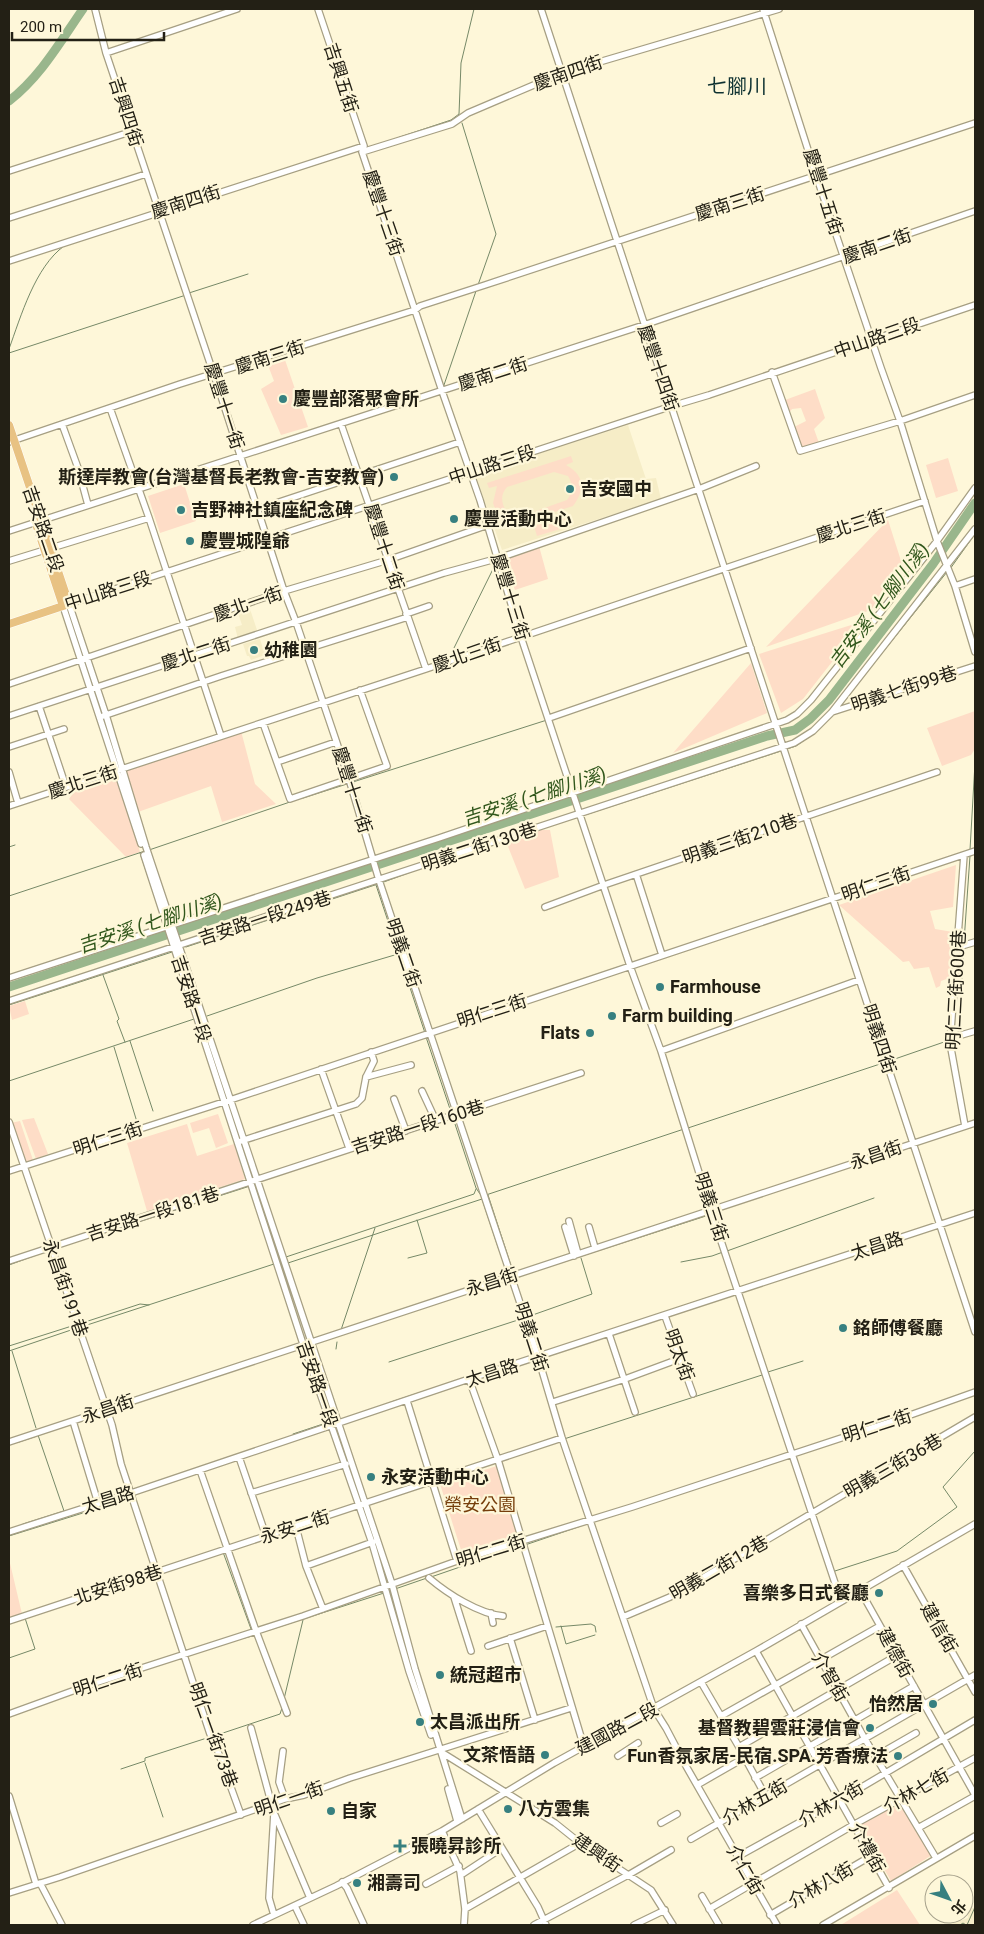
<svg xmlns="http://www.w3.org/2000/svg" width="984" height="1934" font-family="Roboto,'Noto Sans TC',sans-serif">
	<rect width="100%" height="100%" fill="#fef7d9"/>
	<path fill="#f6edc7" d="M628,425L646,479L656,478L661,499L502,550L475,474Z
		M249,606L258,633L238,639L235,627L242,625L237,610Z
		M260,639L265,655L251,660L249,656H247L243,644Z
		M975,1907V1925H948L968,1918L967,1910Z"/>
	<path fill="#feddc7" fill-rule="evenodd" d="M283,354L308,427L281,435L261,389L274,381L266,360Z
		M815,389L825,418L814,429L819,443L803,449L794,427L806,421L801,408L792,409L789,413L785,400Z
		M571,456L573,462L566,465C585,475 585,490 573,506L515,525C502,523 497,515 493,503L497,486L489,488L487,483ZM554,472L568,476C573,484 573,492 567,500L519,517L508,514C502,505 499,496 507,487Z
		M948,458L958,491L936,498L926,465Z
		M184,484L196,521L160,533L148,496Z
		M564,516L567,527L537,536L534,526Z
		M888,520L902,564L871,610L766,647Z
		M539,546L548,579L515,590L504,560Z
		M864,621L803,699L781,713L759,654Z
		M751,663L767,713L673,753Z
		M975,711V749L971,755L942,766L927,728Z
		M241,731L255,784L276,804L222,822L211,786L138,812L122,769Z
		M117,770L140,852L126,857L69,799L81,782Z
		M531,830H550L559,877L525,889L505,839Z
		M956,865L953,907L930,911L935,929L953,932L949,978L941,981L940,986L936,988L929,967L914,969L909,961L903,962L839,905Z
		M25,1001L29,1014L12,1020L9,1006Z
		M218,1114L228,1143L216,1148L209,1128L193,1133L190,1123Z
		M34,1118L48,1154L36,1159L22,1120Z
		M20,1121L33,1160L24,1163L11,1123Z
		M187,1124L197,1156L234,1144L245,1179L147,1211L127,1143Z
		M500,1465L520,1534L462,1553L440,1484Z
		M9,1559L22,1614L9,1619Z
		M900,1802L932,1855L891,1881L859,1825Z
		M897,1890L920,1925H840L844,1923Z"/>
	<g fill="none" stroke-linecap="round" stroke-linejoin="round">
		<path stroke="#768968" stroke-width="1" d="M462,123L496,234L478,285
			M397,138L451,120L459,114L461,63L474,9
			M163,214L327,161
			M189,293L248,274
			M9,349C21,316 35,267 64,246
			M9,353L186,295
			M444,385L476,291
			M950,569L975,534
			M454,648L496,563
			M842,703L947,572
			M815,733L834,714
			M787,749L796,746L812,735
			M353,782L547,720
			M303,798L347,784
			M588,814L781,751
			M9,847L15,845
			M149,850L290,802
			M970,850L975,763
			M140,853L152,889
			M381,883L422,868
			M376,885L425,1033
			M9,896L145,851
			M964,942L970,856
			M186,947L378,884
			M9,975L161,926
			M103,975L119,1019L117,1021L125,1042
			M9,1005L172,952
			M207,1016L317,978L398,954
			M958,1033L964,948
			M426,1037L451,1112
			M130,1041L153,1111
			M114,1047L137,1122
			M889,1061L947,1041
			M9,1081L194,1019
			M454,1121L476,1188L480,1194H482
			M688,1128L883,1063
			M486,1195L684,1129
			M488,1195L513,1272
			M716,1211L750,1200
			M104,1233L250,1186
			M727,1251L874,1198
			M286,1257L474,1194L476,1189
			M408,1258L427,1253L417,1220
			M681,1262L712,1256L723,1252
			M288,1263L482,1199L499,1250
			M9,1265L39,1254
			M529,1273L709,1215
			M740,1287L775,1276
			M676,1308L734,1289
			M527,1317L592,1294L581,1258
			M79,1324L140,1304L149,1305
			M81,1327L274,1264
			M341,1330L375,1228
			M9,1346L75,1325
			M336,1349L337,1342
			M9,1351L77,1328
			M12,1351L36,1428
			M389,1362L521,1319
			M768,1372L803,1361
			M391,1402L449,1383
			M293,1434L329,1422
			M564,1439L762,1375
			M19,1442L37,1436
			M23,1524L64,1511L38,1435
			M9,1536L131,1498
			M525,1545L581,1526
			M223,1552L251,1629H253
			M835,1571L897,1551L957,1507L943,1487L975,1451
			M431,1577L521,1546
			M395,1589L427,1578
			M561,1626L566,1644L595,1635
			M556,1627L591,1624L595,1626L596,1632
			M260,1633L384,1593
			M233,1641L256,1635
			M9,1658L35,1649L25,1618
			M284,1699L303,1620
			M214,1736L280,1714L282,1708
			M145,1763L163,1817
			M121,1769L145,1761V1758L210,1737
			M960,1925L963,1923L966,1925
			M967,1925L975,1907"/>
		<path stroke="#99b68c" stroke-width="9" d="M9,101C41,76 60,42 83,9
			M9,987L767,736L795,730L810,719L829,700L933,564L975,503"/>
		<defs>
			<path id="minor" d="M95,9L106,53L220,393L284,591L296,622L349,779L379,880L538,1357L562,1438L654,1709L666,1728L686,1766L777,1925
				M318,9L364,146L362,152L442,391L480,500L521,637L630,966L661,1051L711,1211L841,1601
				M541,9L975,1332
				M763,9L816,175L881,368L900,421L937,541L955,586L975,652
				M106,53L237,9
				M362,152L452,124L468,113L562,73L779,9
				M9,171L133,131
				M9,218L146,174
				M9,261L364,146
				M772,372L800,451L900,421L975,395
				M110,408L149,518L221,736
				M62,424L78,468L88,505
				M341,424L426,669
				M9,442L180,384L415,310L420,306L485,285L975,123
				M258,509L460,442
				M9,531L644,325L975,211
				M9,561L149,518
				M955,586L975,579
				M63,606L141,844
				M406,614L429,606
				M9,684L284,591L388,560L488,525
				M39,706L66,787
				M832,712L975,666
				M9,716L444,573L499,558L699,489L756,466
				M103,716L221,676L408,617
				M549,718L751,648
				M263,723L290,799L387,766L360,690
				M9,747L64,729
				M277,762L336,742
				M9,772L18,803
				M9,806L426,669L925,501
				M144,855L303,1344L372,1543L409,1671L431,1735
				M964,855L950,1043L965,1126
				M636,874L662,955
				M545,907L604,885L937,772
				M958,947L975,942
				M9,978L439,838L787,720L797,714L811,700L937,541L975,488
				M9,1001L794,743L813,731L832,712L975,529
				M951,1038L975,1031
				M661,1051L859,980
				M321,1069L349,1148
				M366,1077L411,1065
				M422,1091L436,1121
				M394,1099L406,1131
				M9,1122L112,1425L121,1464L210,1734L213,1738L241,1815
				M241,1141L356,1104L362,1098L366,1077L374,1061L371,1052
				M9,1171L230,1100L975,851
				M569,1221L578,1254
				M565,1227L574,1256
				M589,1227L595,1248
				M9,1261L581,1073
				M665,1316L693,1394
				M609,1334L635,1412
				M469,1379L498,1460L584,1747
				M407,1401L457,1561
				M553,1402L625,1379L679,1359
				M73,1421L98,1503
				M9,1442L975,1123
				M239,1457L266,1536
				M200,1470L256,1631L287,1713
				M251,1493L346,1464
				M296,1527L306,1566L323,1609
				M9,1532L131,1493L469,1379L975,1213
				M903,1565L975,1692
				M306,1566L373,1542
				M429,1578C448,1594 479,1614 503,1616
				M860,1590L975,1795
				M454,1597L471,1651
				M491,1613L493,1623
				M623,1617L670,1597L975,1417
				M9,1621L562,1438
				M801,1624L865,1739L936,1858
				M510,1638L535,1720
				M488,1646L547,1626
				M756,1651L889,1888
				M701,1682L739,1747L765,1795
				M9,1714L89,1685L303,1616L457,1561L632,1507L899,1419L975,1392
				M721,1716L880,1626
				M251,1728L274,1813L269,1898L274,1915
				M739,1747L896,1656
				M283,1751L279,1782L285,1799
				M441,1752L555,1823L580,1843L651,1890L673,1925
				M618,1756L638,1743
				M876,1756L916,1733
				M755,1778L914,1686
				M697,1785L744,1758
				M448,1789L457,1821
				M9,1796L36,1884
				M478,1809L538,1907L546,1925
				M275,1815L310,1898
				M462,1819L415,1669L392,1584L146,847L106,715L69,604L672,406L709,395L975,305
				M661,1823L677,1814
				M918,1828L975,1796
				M442,1831L460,1871L465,1909L464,1925
				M691,1839L975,1675
				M737,1857L840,1800L975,1720
				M461,1875L502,1848
				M342,1882L347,1888L364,1925
				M40,1883L62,1925
				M426,1884L459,1866
				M9,1893L60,1877L285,1799L304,1795L350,1778L571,1708
				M702,1896L719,1925
				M295,1906L304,1925
				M465,1909L580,1843
				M709,1909L855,1824L975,1758
				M770,1915L871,1856
				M253,1925L336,1886L442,1831L554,1763L756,1651L975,1524
				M534,1925L630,1874L671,1850
				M634,1925L665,1910
				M823,1925L975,1836"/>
			<path id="major" d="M9,425L69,604L9,624
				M37,527L63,606"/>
		</defs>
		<use href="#minor" stroke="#a69f83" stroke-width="8"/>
		<use href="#major" stroke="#fff" stroke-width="9"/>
		<use href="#minor" stroke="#fff" stroke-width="5.5"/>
		<use href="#major" stroke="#e8c283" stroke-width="8"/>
	</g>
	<g fill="#378080" stroke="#fef7d9" stroke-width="2">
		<circle cx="283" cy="399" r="5"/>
		<circle cx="394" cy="477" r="5"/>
		<circle cx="570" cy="489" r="5"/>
		<circle cx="181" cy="510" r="5"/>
		<circle cx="454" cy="519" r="5"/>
		<circle cx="190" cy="541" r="5"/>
		<circle cx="254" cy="650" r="5"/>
		<circle cx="660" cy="987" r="5"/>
		<circle cx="612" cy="1016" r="5"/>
		<circle cx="590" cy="1033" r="5"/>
		<circle cx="843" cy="1328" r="5"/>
		<circle cx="371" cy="1477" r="5"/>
		<circle cx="879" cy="1593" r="5"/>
		<circle cx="440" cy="1675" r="5"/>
		<circle cx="933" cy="1704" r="5"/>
		<circle cx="420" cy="1722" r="5"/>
		<circle cx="870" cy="1728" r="5"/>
		<circle cx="545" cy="1755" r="5"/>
		<circle cx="898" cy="1756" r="5"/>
		<circle cx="508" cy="1809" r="5"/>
		<circle cx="331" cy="1811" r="5"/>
		<path d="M397.5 1838.5h5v5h5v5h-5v5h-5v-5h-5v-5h5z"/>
		<circle cx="357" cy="1883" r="5"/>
	</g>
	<g text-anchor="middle" stroke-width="4.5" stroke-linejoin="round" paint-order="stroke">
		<g font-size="18" fill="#232015" stroke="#fef7d9">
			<text transform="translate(568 73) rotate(-19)" y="6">慶南四街</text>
			<text transform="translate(341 78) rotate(72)" y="6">吉興五街</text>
			<text transform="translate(126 112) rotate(72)" y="6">吉興四街</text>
			<text transform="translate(823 192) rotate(72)" y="6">慶豐十五街</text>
			<text transform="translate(186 202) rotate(-18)" y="6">慶南四街</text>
			<text transform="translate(730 204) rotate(-18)" y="6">慶南三街</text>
			<text transform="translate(383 213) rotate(71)" y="6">慶豐十三街</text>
			<text transform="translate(877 246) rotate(-19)" y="6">慶南二街</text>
			<text transform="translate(877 338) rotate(-19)" y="6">中山路三段</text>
			<text transform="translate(270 357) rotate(-18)" y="6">慶南三街</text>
			<text transform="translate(658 368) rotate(71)" y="6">慶豐十四街</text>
			<text transform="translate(493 374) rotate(-18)" y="6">慶南二街</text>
			<text transform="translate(224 406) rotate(72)" y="6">慶豐十一街</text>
			<text transform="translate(492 465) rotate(-18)" y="6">中山路三段</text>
			<text transform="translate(851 526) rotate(-18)" y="6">慶北三街</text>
			<text transform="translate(43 529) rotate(71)" y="6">吉安路二段</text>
			<text transform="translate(384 547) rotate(72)" y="6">慶豐十二街</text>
			<text transform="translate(108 591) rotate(-18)" y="6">中山路三段</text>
			<text transform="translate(510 597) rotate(73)" y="6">慶豐十三街</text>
			<text transform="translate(248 604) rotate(-19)" y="6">慶北一街</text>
			<text transform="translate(196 654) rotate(-18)" y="6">慶北二街</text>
			<text transform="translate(467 655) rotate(-19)" y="6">慶北三街</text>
			<text transform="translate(904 689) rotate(-18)" y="6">明義七街99巷</text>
			<text transform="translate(83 782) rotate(-18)" y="6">慶北三街</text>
			<text transform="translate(352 790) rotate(72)" y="6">慶豐十一街</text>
			<text transform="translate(740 839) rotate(-19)" y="6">明義三街210巷</text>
			<text transform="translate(479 847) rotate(-18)" y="6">明義二街130巷</text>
			<text transform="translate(876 884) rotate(-19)" y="6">明仁三街</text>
			<text transform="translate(265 918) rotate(-18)" y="6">吉安路一段249巷</text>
			<text transform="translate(403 953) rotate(71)" y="6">明義二街</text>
			<text transform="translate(956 990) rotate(-87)" y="6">明仁三街600巷</text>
			<text transform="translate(191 999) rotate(72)" y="6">吉安路一段</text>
			<text transform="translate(492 1011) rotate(-18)" y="6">明仁三街</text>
			<text transform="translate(879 1039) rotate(72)" y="6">明義四街</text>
			<text transform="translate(418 1127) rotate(-18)" y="6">吉安路一段160巷</text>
			<text transform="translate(108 1139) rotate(-18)" y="6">明仁三街</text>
			<text transform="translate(876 1155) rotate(-19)" y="6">永昌街</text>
			<text transform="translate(711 1207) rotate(72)" y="6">明義三街</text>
			<text transform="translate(153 1214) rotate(-18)" y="6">吉安路一段181巷</text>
			<text transform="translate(877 1246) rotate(-18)" y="6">太昌路</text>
			<text transform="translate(492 1282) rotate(-18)" y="6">永昌街</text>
			<text transform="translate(65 1288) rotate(71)" y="6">永昌街191巷</text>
			<text transform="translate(531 1337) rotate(72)" y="6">明義二街</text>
			<text transform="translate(679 1355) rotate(70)" y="6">明太街</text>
			<text transform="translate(492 1373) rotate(-18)" y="6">太昌路</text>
			<text transform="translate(317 1384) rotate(71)" y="6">吉安路一段</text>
			<text transform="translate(108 1409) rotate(-19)" y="6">永昌街</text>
			<text transform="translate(877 1426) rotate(-18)" y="6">明仁二街</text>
			<text transform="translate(893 1466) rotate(-30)" y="6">明義三街36巷</text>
			<text transform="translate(108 1500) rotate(-17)" y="6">太昌路</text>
			<text transform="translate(295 1527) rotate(-18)" y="6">永安二街</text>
			<text transform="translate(491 1551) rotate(-17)" y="6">明仁二街</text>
			<text transform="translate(719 1568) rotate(-30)" y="6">明義二街12巷</text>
			<text transform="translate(118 1585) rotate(-18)" y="6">北安街98巷</text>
			<text transform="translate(939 1628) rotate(60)" y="6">建信街</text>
			<text transform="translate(895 1653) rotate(61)" y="6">建德街</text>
			<text transform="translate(830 1677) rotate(60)" y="6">介智街</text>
			<text transform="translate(108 1680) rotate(-18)" y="6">明仁二街</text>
			<text transform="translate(617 1729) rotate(-28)" y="6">建國路二段</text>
			<text transform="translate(213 1735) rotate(70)" y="6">明仁一街73巷</text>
			<text transform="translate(916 1791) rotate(-29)" y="6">介林七街</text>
			<text transform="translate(289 1799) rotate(-19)" y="6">明仁一街</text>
			<text transform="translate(755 1802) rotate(-30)" y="6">介林五街</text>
			<text transform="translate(831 1804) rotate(-30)" y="6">介林六街</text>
			<text transform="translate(867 1848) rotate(61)" y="6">介禮街</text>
			<text transform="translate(597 1853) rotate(34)" y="6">建興街</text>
			<text transform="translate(745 1870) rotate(60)" y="6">介仁街</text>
			<text transform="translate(821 1885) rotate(-30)" y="6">介林八街</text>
		</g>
		<g font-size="18" font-weight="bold" fill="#232015" stroke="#fef7d9" text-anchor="start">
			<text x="293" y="405">慶豐部落聚會所</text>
			<text x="384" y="483" text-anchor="end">斯達岸教會(台灣基督長老教會-吉安教會)</text>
			<text x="580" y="495">吉安國中</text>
			<text x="191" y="516">吉野神社鎮座紀念碑</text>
			<text x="464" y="525">慶豐活動中心</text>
			<text x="200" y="547">慶豐城隍爺</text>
			<text x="264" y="656">幼稚園</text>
			<text x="670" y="993">Farmhouse</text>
			<text x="622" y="1022">Farm building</text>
			<text x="580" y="1039" text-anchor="end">Flats</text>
			<text x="853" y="1334">銘師傅餐廳</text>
			<text x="381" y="1483">永安活動中心</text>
			<text x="869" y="1599" text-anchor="end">喜樂多日式餐廳</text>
			<text x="450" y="1681">統冠超市</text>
			<text x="923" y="1710" text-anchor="end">怡然居</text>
			<text x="430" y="1728">太昌派出所</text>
			<text x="860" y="1734" text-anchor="end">基督教碧雲莊浸信會</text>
			<text x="535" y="1761" text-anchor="end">文茶悟語</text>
			<text x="888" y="1762" text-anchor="end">Fun香氛家居-民宿.SPA.芳香療法</text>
			<text x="518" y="1815">八方雲集</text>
			<text x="341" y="1817">自家</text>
			<text x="411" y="1852">張曉昇診所</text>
			<text x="367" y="1889">湘壽司</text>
		</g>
		<g font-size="18" fill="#763e0c" stroke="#fef7d9">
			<text x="480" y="1511">榮安公園</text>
		</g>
		<g font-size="19" font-style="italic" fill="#31571c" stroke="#fef7d9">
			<text transform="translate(879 605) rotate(-53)" y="7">吉安溪 (七腳川溪)</text>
			<text transform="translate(534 796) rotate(-18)" y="7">吉安溪 (七腳川溪)</text>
			<text transform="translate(150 923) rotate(-18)" y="7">吉安溪 (七腳川溪)</text>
		</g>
		<g font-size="20" fill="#0f3232" stroke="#fef7d9">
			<text x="737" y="93">七腳川</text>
		</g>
	</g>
	<rect width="984" height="1934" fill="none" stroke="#232015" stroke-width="20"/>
	<g transform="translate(949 1899) rotate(131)"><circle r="24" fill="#fef7d9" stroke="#a6a18b"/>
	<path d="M0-4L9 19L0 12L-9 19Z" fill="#378080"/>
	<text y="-8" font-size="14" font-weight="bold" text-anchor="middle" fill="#232015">北</text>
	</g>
	<path d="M12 32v8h152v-8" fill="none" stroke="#232015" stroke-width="2.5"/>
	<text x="20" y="32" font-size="15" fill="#232015" stroke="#fef7d9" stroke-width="4" paint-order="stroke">200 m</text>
</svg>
